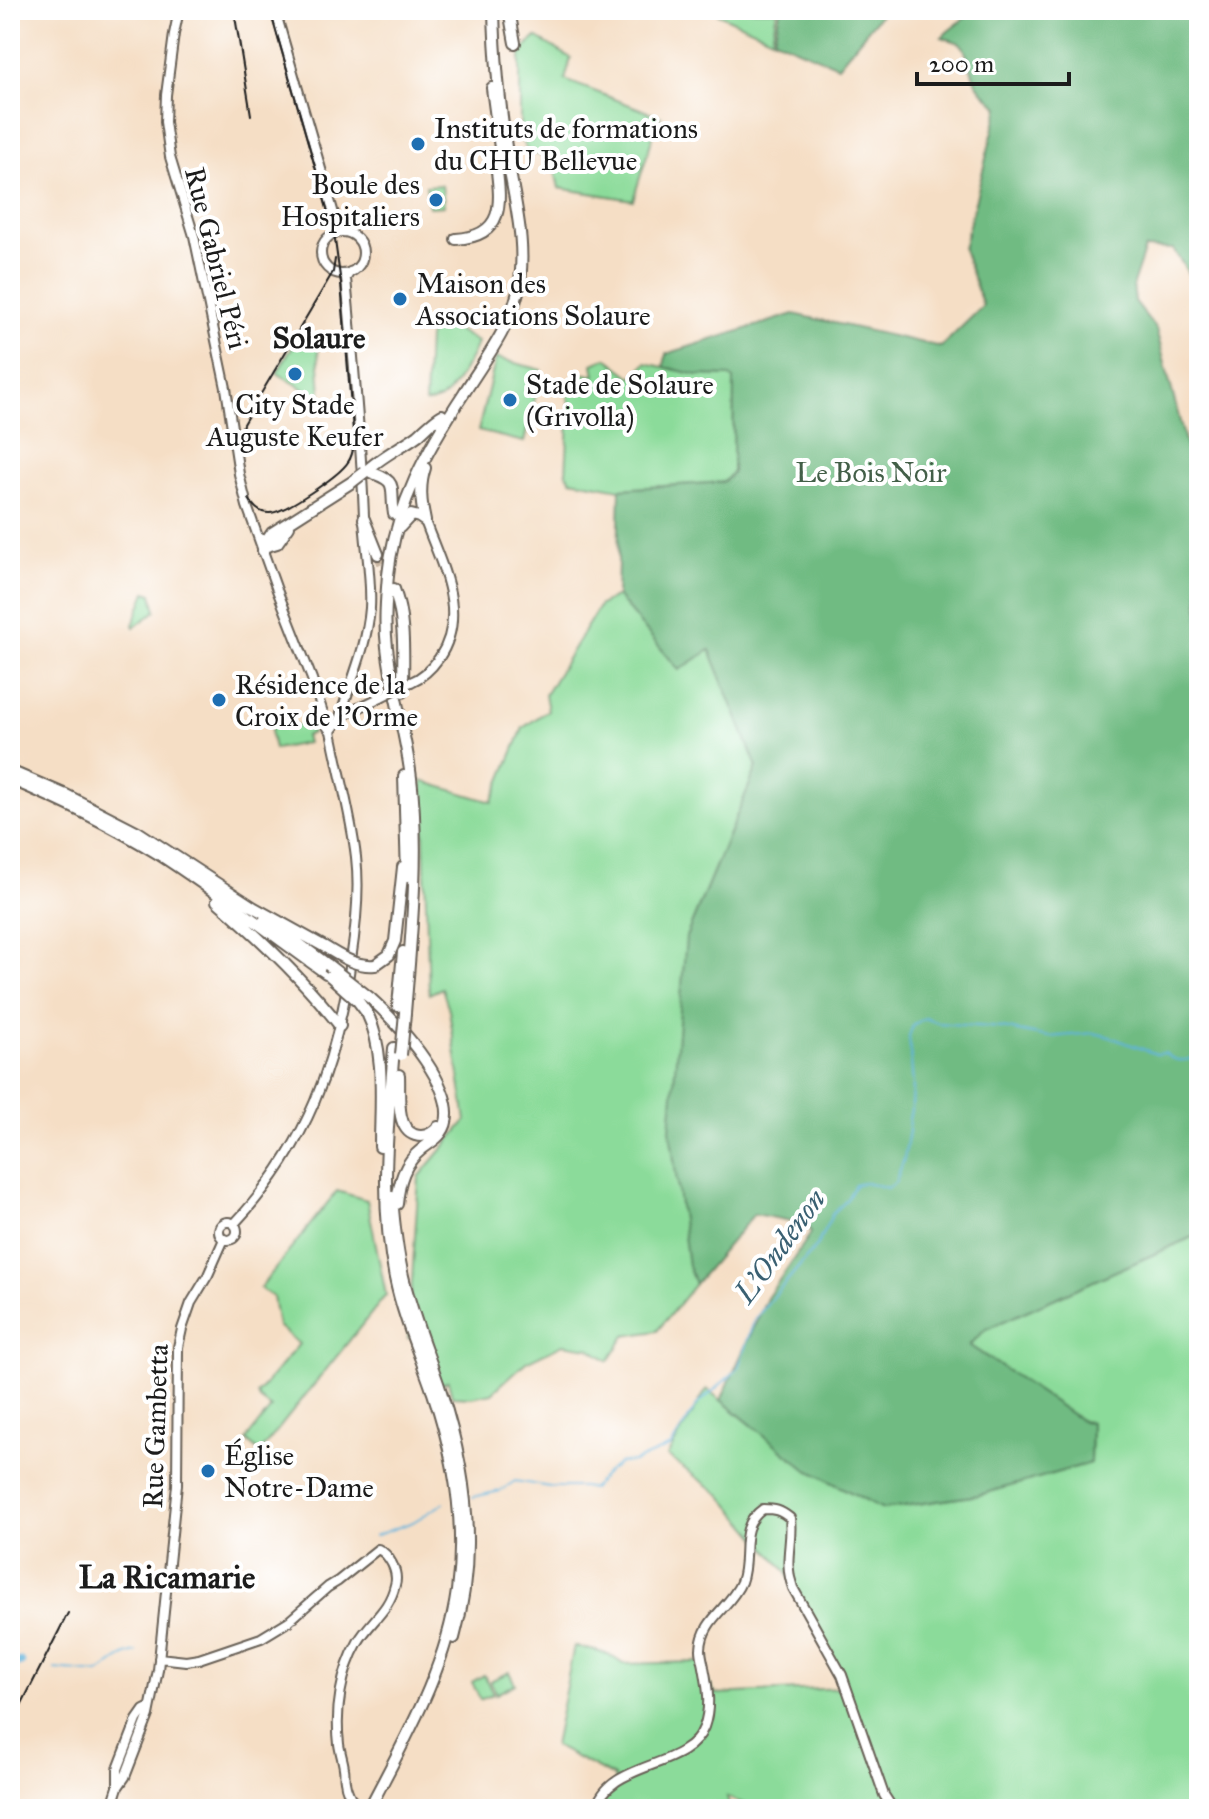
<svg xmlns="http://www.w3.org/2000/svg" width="1209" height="1819" font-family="'IM FELL Great Primer',serif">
	<rect width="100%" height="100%" fill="#fff"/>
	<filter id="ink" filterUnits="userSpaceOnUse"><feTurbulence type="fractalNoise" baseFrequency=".0125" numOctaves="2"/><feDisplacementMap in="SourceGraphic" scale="16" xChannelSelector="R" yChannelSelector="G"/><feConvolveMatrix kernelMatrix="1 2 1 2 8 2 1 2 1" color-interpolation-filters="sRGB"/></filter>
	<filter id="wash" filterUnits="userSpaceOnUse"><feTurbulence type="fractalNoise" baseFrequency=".006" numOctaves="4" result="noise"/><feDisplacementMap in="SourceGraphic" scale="32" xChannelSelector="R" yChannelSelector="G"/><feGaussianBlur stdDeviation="1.8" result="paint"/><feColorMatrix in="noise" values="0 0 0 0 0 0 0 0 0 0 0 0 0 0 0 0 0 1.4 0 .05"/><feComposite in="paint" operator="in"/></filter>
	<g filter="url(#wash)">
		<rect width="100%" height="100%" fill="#f5dec5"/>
		<path fill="#8bdb9a" stroke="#547c5b" stroke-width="2" d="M719,10H777L772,38L718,14Z
			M536,37L571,58L565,80L661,117L658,120L633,200L559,188L554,166L555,159L528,152L520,138V59L523,49Z
			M442,185L444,206L429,207L426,186Z
			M439,319L477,342C474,354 456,384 448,393C442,399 432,404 425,403L428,337Z
			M301,332L317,336L321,394L314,395L277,373Z
			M496,358L542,370L524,442L478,431Z
			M607,358L632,377L646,363L698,375L729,376L734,379L733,472L724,482L620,489L571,480L566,473L570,403L568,399L573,378L576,373L595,375L593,364Z
			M146,592L152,594L156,611L134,627L133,625Z
			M617,596L679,670L710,649L757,767L686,937L688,1266L695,1284L657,1331L625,1336L609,1361L589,1348L563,1344L526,1362L492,1393L471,1397L452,1396L448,1381L426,1391L419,1332L408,1338L419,1177L466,1121L449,1010L442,988L429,994L422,781L492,802L523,728L548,710L545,695L600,605Z
			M272,723L309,726L312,733L305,736L307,743L274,749L271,735Z
			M337,1191L367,1200L386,1295L260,1452L246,1440L271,1408L259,1399L257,1394L299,1344L278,1326L273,1297L260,1288Z
			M1199,1234V1809H756L727,1797L730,1809H599L605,1794L616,1789L614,1777L554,1746L574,1646L608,1654L623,1664L698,1662L715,1694L844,1688L786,1571L721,1495L667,1456L707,1389L806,1469L883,1509L979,1495L1090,1463L1091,1422L1082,1421L969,1346L986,1329Z
			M509,1672L515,1684L496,1694L490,1681Z
			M484,1675L493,1694L480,1700L472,1682Z"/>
		<path fill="#70bb82" stroke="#466c4f" stroke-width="2" d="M780,10H884L838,66L774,39Z
			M975,10H1199V273L1190,276L1173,249L1145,248L1133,284L1135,302L1156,329L1199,495V1234L986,1329L969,1345L1082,1421L1091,1422L1090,1463L979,1495L883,1509L806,1469L721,1400L767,1298L811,1233L807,1224L754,1214L695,1284L688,1266L670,1130L686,937L757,767L710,650L679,670L617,596L620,489L724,482L733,472L734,379L729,376L698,375L664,367L666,354L794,314L941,347L983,306L963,249L999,107L982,91L976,83L964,48L960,43L942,37L947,32Z"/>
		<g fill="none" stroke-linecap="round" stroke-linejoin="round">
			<path stroke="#5fb3db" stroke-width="2" d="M473,1497L500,1491L515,1481L550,1487H583L592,1489L606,1473L620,1463L634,1462L671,1446L697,1405L738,1369L754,1320L817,1245L833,1213L846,1201L855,1185L866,1182L887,1188L895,1183L904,1159L909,1131V1119L912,1106L913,1085L909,1036L913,1025L925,1018L938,1023L1002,1028L1049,1037L1094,1033L1110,1037L1156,1054L1165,1053C1174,1063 1188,1062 1199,1054
				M374,1536L413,1522L444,1503
				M55,1669L99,1673C111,1665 122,1654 137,1652"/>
			<path stroke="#5fb3db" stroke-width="9" d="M10,1664L21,1662"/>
		</g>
	</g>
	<g filter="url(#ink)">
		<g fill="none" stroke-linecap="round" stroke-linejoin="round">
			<path stroke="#cab7a3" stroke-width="10" stroke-dasharray="10 5" stroke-linecap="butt" d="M378,554L390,580"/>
			<defs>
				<path id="secondary" d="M179,10L174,34L166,95L165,122L170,157L194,236L226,388L239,474L247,506L277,590L312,679L328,728L331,731C339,773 351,814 356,857C360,890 356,927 351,960C337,1063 307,1147 234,1224
					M275,10L336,221L342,232
					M321 253a21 21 0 1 1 42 0a21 21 0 1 1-42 0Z
					M411,682C423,677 432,668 439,658C469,614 441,565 425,521
					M341,712L348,713L381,697
					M331,731L339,720C350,683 367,647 370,608C372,577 365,547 364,516C361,437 353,358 346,278L350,272
					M219 1231a9 9 0 1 1 18 0a9 9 0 1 1-18 0Z
					M159,1658L186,1661L199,1659L261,1638L289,1621L328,1587L338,1581L378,1549C389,1554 399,1572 395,1585C389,1611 371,1620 358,1642C341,1672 335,1710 339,1744C340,1752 343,1760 344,1768C345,1773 344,1777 345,1781C346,1791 352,1801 357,1809
					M118,1787V1769L137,1720L144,1710L150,1707
					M111,1809L118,1787L125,1777L149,1715L158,1670L177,1485L178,1347L182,1329L191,1303L208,1275L224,1239
					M596,1809C608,1760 688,1771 704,1727C711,1707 708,1688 704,1667C703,1661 701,1655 701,1649C702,1619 731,1607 741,1582C751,1555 736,1528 763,1509C775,1509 780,1510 790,1518C793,1544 783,1561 793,1588L842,1675L884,1795L893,1809"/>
				<path id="highway" d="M509,10L515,43
					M492,88L502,163
					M456,239C511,236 499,194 495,154
					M367,471C401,482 389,486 394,514
					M365,472C380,457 400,448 418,435C426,428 433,420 442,415
					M364,519L378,554
					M425,521C421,503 419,486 425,468
					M400,527L411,515L419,517L425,521
					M262,540L267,546L277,543L289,526
					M263,551L265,543L272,533L352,482
					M394,589C406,622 403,657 403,692
					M10,771L66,795L138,832L253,907L325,947
					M404,776L407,876
					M10,779C60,800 111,825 157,853C215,890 270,933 326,973
					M217,901C260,938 305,981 340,1026
					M265,919L328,965
					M375,965L389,955L395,941L403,867
					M370,998C396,1021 468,1097 441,1133C436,1140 428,1144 422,1149C404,1163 399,1182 397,1204
					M398,1006L403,952
					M367,1013C386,1051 380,1105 380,1147
					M405,1013C411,939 420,852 411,778C406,734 392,691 387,647C384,624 386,599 388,575C395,507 427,449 464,393C484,361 509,329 518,292C528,246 514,200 507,154C500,107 495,58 494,10
					M399,1075C400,1092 395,1129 415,1135C425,1138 432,1134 438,1127
					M392,1197C394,1223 397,1250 403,1276C412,1315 428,1353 441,1392C467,1471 477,1557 454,1638
					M369,1809C405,1739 446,1670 457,1591C466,1525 454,1455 433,1393C420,1355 403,1317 395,1278C379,1201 388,1125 394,1048"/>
			</defs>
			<use href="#secondary" stroke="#686057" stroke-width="12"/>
			<use href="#highway" stroke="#686057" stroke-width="14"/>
			<use href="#secondary" stroke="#fff" stroke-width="8"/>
			<use href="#highway" stroke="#fff" stroke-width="10"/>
			<path stroke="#1c1c1c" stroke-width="2" d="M239,441L243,424L333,272L335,259
				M249,499C254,507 259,513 269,513C283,514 340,475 348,462C352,457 353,451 354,444L341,284L334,233L270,10"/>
			<path stroke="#1c1c1c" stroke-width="2" d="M234,10L251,115
				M10,1727L68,1613"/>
			<defs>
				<path id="secondary-bridge" d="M381,697L411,682"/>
				<path id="highway-bridge" d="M352,482L365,472
					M325,947C342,957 356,967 375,965
					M328,965L370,998
					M330,976L358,1001L367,1013
					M401,1055L405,1013"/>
			</defs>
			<use href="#secondary-bridge" stroke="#686057" stroke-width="12" stroke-linecap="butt"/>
			<use href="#highway-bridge" stroke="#686057" stroke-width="14" stroke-linecap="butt"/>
			<use href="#secondary-bridge" stroke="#fff" stroke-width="8"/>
			<use href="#highway-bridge" stroke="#fff" stroke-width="10"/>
		</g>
	</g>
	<g fill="#1f6fb2" stroke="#fff" stroke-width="3">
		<circle cx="418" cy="144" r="8"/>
		<circle cx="436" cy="200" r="8"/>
		<circle cx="400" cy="299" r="8"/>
		<circle cx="295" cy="374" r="8"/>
		<circle cx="510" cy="400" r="8"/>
		<circle cx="219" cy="700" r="8"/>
		<circle cx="208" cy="1471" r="8"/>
	</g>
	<g text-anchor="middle" stroke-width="8" stroke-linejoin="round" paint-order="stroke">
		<g font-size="28" fill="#1c1c1c" stroke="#fff" text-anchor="start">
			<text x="434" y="138">Instituts de formations<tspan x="434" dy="32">du CHU Bellevue</tspan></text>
			<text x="420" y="194" text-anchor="end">Boule des<tspan x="420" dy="32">Hospitaliers</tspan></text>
			<text x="416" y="293">Maison des<tspan x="416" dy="32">Associations Solaure</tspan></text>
			<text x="526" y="394">Stade de Solaure<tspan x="526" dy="32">(Grivolla)</tspan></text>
			<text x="295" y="414" text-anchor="middle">City Stade<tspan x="295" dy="32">Auguste Keufer</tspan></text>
			<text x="235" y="694">Résidence de la<tspan x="235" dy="32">Croix de l'Orme</tspan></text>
			<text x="224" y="1465">Église<tspan x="224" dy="32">Notre-Dame</tspan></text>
		</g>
		<g font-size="28" fill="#1c1c1c" stroke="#fff">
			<text transform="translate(217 258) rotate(76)" y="10">Rue Gabriel Péri</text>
			<text transform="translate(155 1426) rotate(-88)" y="10">Rue Gambetta</text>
		</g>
		<g font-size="28" fill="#435f48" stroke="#fff">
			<text x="871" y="482">Le Bois Noir</text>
		</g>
		<g font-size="30" font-weight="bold" fill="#1c1c1c" stroke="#fff">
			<text x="319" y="348">Solaure</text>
		</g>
		<g font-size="30" font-style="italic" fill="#3a6072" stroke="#fff">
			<text transform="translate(780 1246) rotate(-54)" y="10">L'Ondenon</text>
		</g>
		<g font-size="32" font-weight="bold" fill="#1c1c1c" stroke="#fff">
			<text x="167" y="1588">La Ricamarie</text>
		</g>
	</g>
	<rect width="1209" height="1819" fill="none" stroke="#fff" stroke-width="40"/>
	<path d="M917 72v12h152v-12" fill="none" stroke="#1c1c1c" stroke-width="4"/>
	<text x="929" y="72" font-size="24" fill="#1c1c1c" stroke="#ffffff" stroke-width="6" paint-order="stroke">200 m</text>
</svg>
